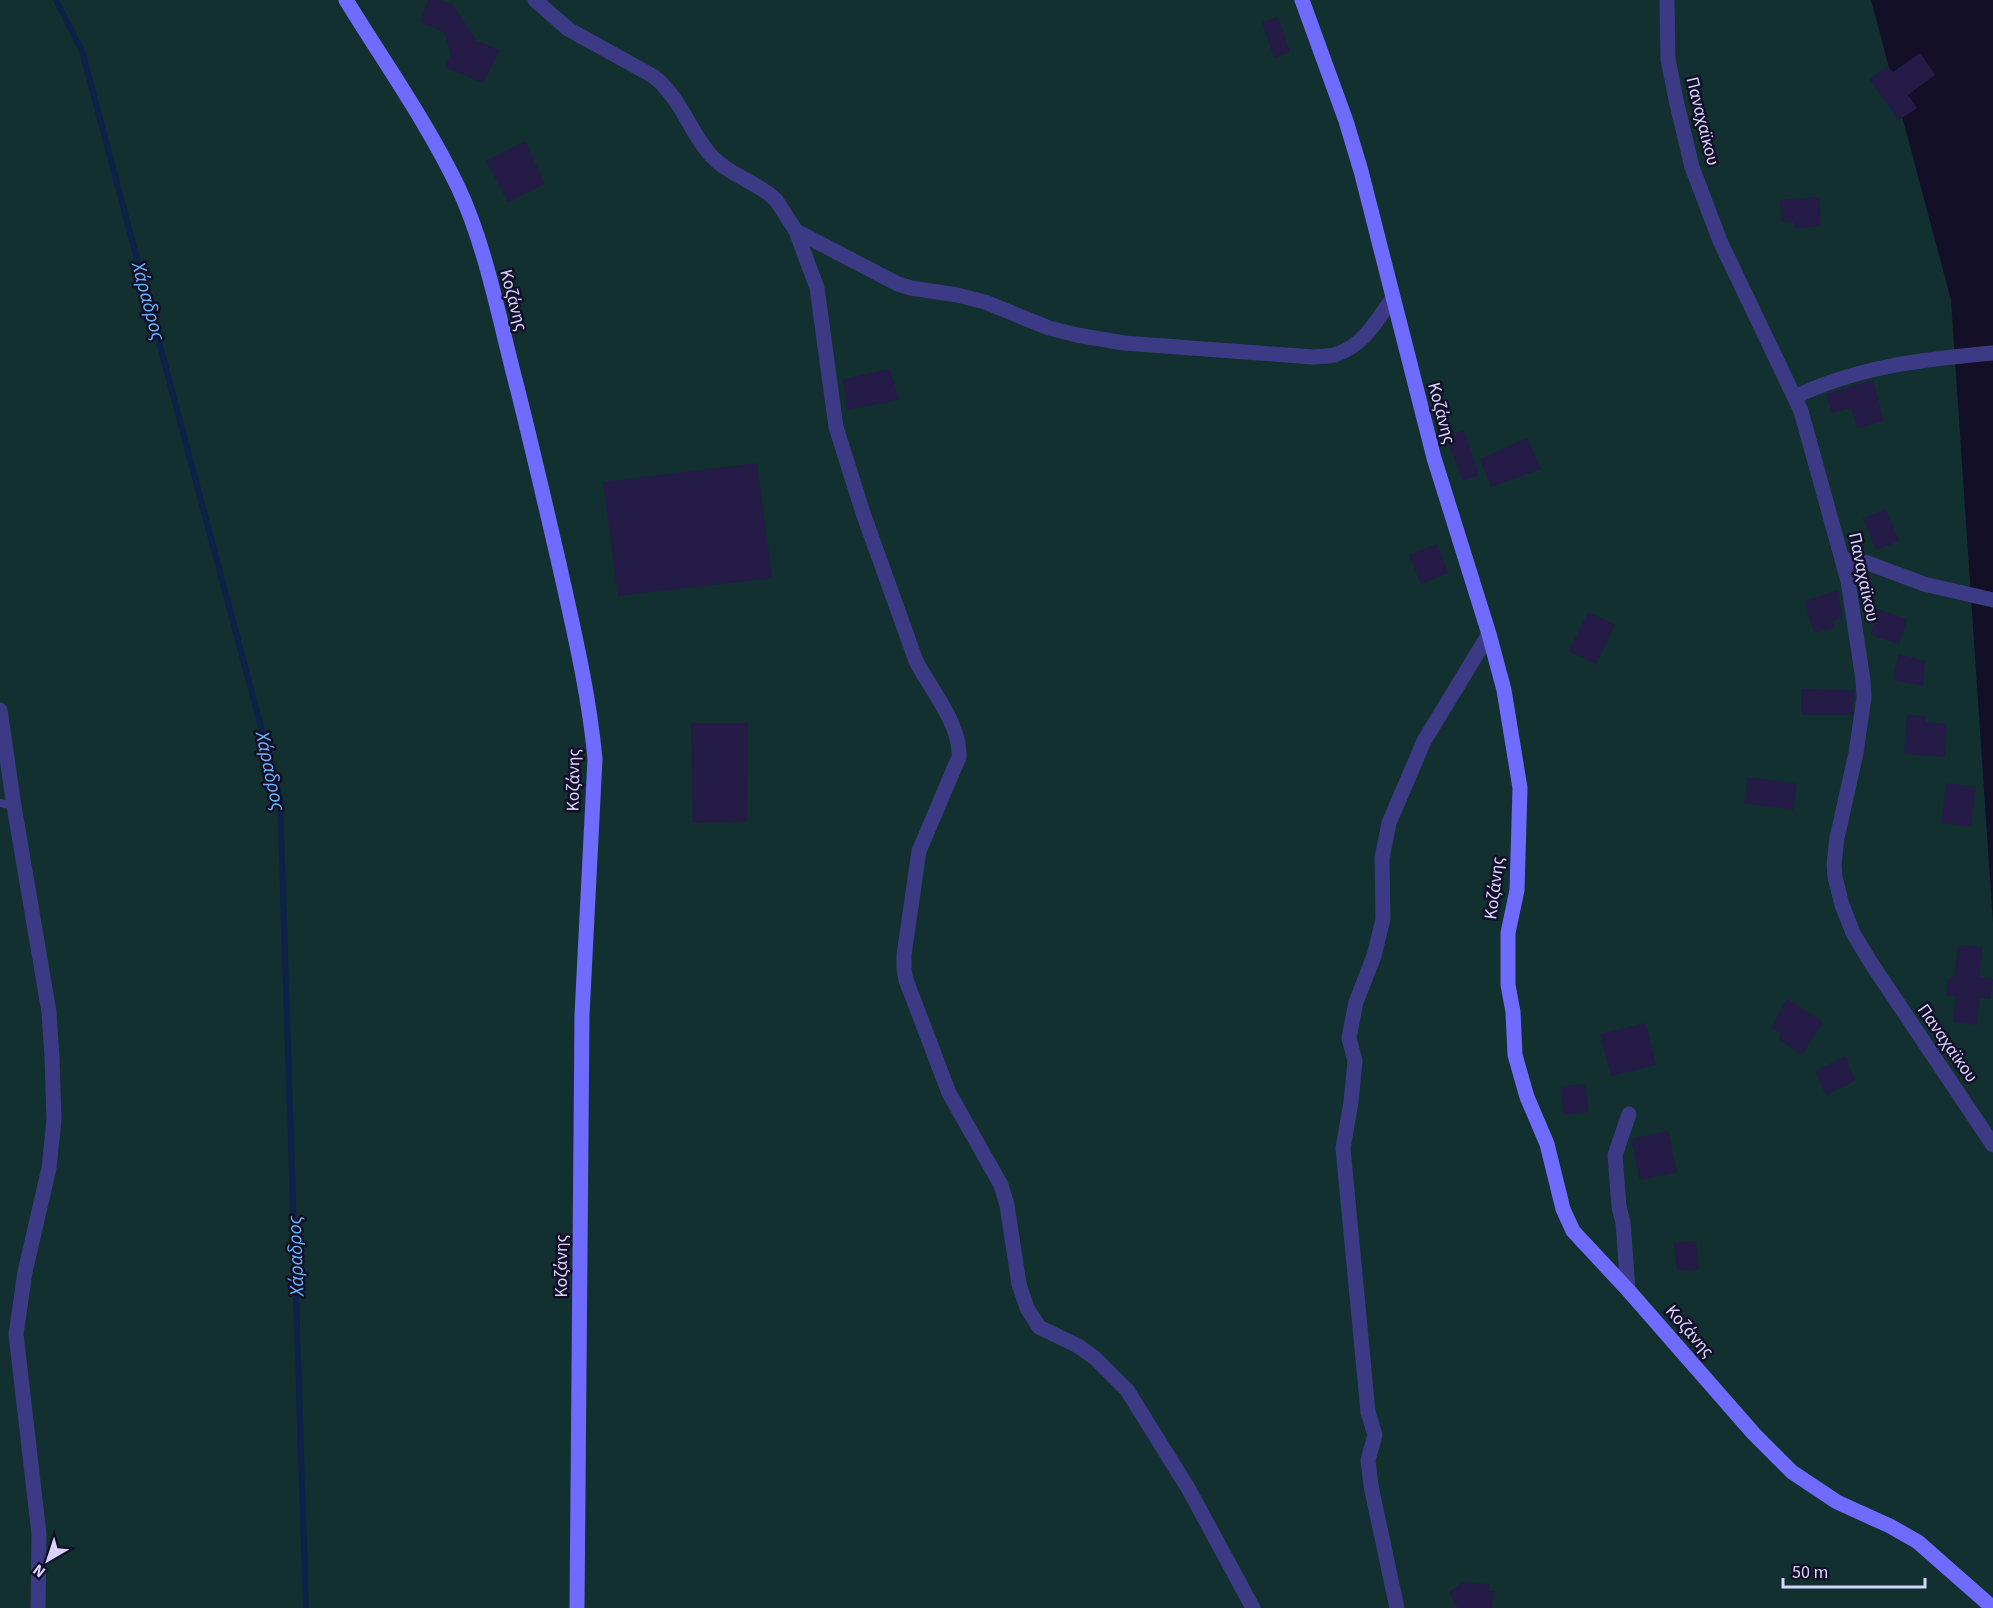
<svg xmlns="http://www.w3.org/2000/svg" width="1993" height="1608" font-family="'Source Sans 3',sans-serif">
	<rect width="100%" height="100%" fill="#130f26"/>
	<path fill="#12302f" d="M0,0H1871L1951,300L1993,923V1608H0Z"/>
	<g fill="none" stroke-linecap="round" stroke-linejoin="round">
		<path stroke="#0c2248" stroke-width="6" d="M56,0L82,51L280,799L306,1608"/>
	</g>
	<path fill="#241b47" d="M428,0H441L453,5L477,41L500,50L483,83L445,67L451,54L444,32L420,22Z
		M1278,17L1290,52L1274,58L1262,22Z
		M1920,53L1935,75L1908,95L1917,108L1899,120L1869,79L1888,66L1893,72Z
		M525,141L545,184L508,202L486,161Z
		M1819,197L1821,226L1794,228L1793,221L1782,222L1780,200Z
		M890,369L899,400L847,410L843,379Z
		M1873,380L1884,421L1857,428L1851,408L1832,413L1826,394Z
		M1464,430L1479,475L1463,481L1446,437Z
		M1527,438L1541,469L1491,487L1480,459Z
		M757,463L772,578L618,596L603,482Z
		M1886,509L1899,541L1876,550L1863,518Z
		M1437,544L1448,573L1421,584L1409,555Z
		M1838,590L1842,618L1832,621L1834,628L1814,633L1805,601Z
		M1877,609L1907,619L1899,644L1871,635Z
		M1588,612L1615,625L1596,664L1569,651Z
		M1898,654L1925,661L1923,686L1893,680Z
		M1801,689L1854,690L1852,715H1801Z
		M1907,715L1926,716V722L1947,724L1945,757L1904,754Z
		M691,723H748L747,821L693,823Z
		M1748,777L1797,784L1793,810L1744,803Z
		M1946,783L1976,787L1971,827L1941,823Z
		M1958,945L1983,947L1979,977L1993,979L1990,999L1980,998L1977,1025L1953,1022L1956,996L1946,995L1948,979L1954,977Z
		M1787,999L1823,1022L1802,1055L1779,1040L1781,1033L1771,1028Z
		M1646,1023L1656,1065L1611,1076L1600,1034Z
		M1846,1056L1855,1081L1826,1095L1815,1071Z
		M1585,1084L1589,1112L1564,1115L1560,1087Z
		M1668,1131L1677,1172L1640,1180L1631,1139Z
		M1696,1241L1699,1269L1677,1271L1674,1243Z
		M1463,1582L1489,1584L1488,1591H1494L1492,1608H1458L1449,1592Z"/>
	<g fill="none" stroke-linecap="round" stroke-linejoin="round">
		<path stroke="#3d3a85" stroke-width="8" d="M0,803L14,806"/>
		<path stroke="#3d3a85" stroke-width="15" d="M535,0L568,29L653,76C679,96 688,127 708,152C724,172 749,179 769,194L776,200L796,231L817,288L836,427L863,513L916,661C931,690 961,725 959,757L919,851L904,955V969L906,980L949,1093L1001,1185L1007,1205L1019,1284L1027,1308L1039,1327L1078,1346L1095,1358L1127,1390L1188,1488L1253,1608
			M1667,0L1668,59L1676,100L1692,167L1720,241L1801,411L1848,581L1863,680L1864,698L1856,753L1837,838L1834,864L1835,877L1842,905L1853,933L1871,963L1993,1145
			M796,231L898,284L911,288L957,295L985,302L1049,328L1077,335L1124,343L1313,357C1321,356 1330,357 1337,354C1364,345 1377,320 1392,299
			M1795,397C1855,367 1925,359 1992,353
			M1843,560L1865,562L1924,584L1993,600
			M0,710L14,806L49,1012L52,1057L54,1120L49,1168L25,1272L16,1334L39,1534L38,1608
			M1628,1290L1623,1222L1619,1207L1615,1155L1629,1114
			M1397,1608L1371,1486L1368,1460L1375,1435L1368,1412L1343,1148L1351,1102L1355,1061L1349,1038L1356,1002L1374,956L1383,919L1382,858L1389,823L1424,741L1489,634"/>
		<path stroke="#6f6bff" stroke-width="15" d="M346,0C383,60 428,124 458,187C486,246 500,323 517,387C532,447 546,507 560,568C574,631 589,694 595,759L582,1015L577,1608
			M1302,0L1346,121L1361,171L1434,458L1489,634L1504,690L1520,788L1517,890L1508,933V985L1513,1012L1515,1055L1527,1097L1547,1144L1563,1209L1573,1231L1628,1290L1754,1434L1792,1472L1837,1502L1890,1526L1918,1542L1993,1608"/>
	</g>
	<g text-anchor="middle" stroke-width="5" stroke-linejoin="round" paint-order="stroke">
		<g font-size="18" fill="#d9d4ff" stroke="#130f26">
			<text transform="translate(1703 121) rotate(76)" y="6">Παναχαϊκου</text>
			<text transform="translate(514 300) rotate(75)" y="6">Κοζάνης</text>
			<text transform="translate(1442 413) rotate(75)" y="6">Κοζάνης</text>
			<text transform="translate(1864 577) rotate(78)" y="6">Παναχαϊκου</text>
			<text transform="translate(573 780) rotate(-89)" y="6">Κοζάνης</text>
			<text transform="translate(1494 888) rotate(-83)" y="6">Κοζάνης</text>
			<text transform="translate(1948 1043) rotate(55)" y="6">Παναχαϊκου</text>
			<text transform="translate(561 1266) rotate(-90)" y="6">Κοζάνης</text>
			<text transform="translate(1690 1331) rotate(49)" y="6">Κοζάνης</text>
		</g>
		<g font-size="20" font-style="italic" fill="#62b6ff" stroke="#130f26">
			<text transform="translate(149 301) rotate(75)" y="7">Χάραδρος</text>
			<text transform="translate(271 771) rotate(78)" y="7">Χάραδρος</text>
			<text transform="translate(295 1256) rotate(-92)" y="7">Χάραδρος</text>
		</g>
	</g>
	<g transform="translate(48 1560) rotate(219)" stroke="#130f26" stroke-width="4.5" paint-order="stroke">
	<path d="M0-4.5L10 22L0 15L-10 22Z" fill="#d9d4ff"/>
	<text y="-9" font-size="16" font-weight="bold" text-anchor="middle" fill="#d9d4ff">N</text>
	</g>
	<path d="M1783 1578v9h142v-9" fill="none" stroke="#d9d4ff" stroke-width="3"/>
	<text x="1792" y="1578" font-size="18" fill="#d9d4ff" stroke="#130f26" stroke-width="4.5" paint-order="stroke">50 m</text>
</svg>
